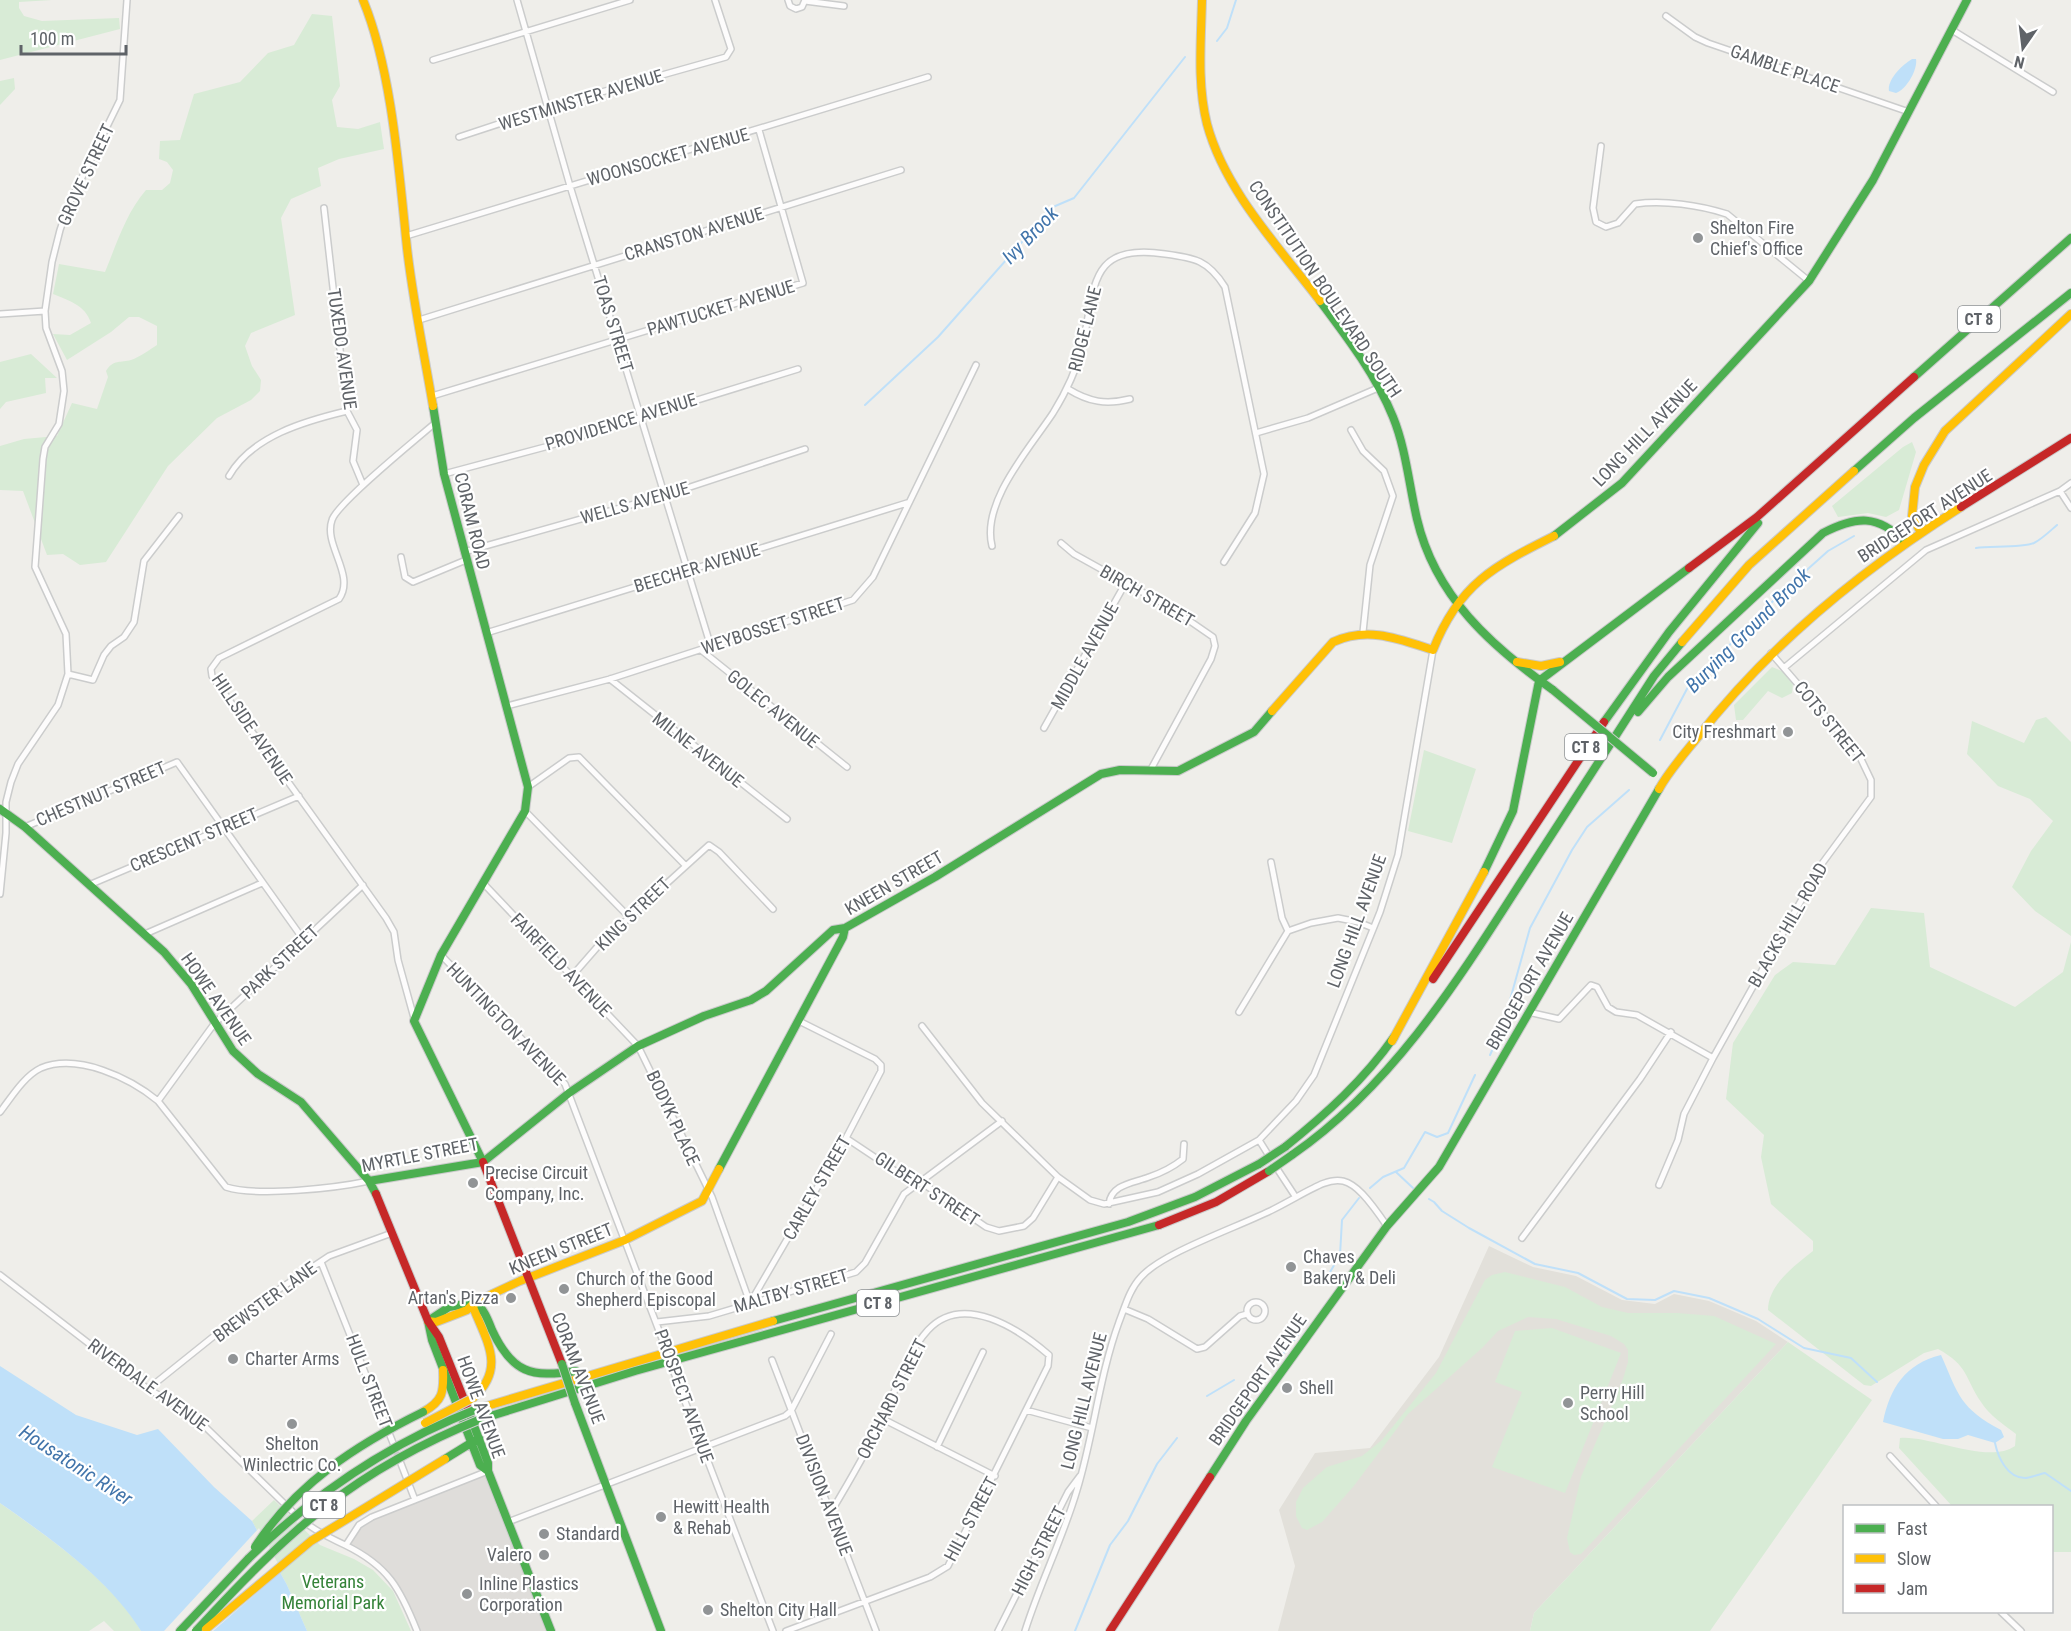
<svg xmlns="http://www.w3.org/2000/svg" width="2071" height="1631" font-family="'Roboto Condensed',sans-serif">
	<rect width="100%" height="100%" fill="#efeeea"/>
	<path fill="#dfddda" d="M488,1471L551,1631H417L394,1581L346,1545L359,1525Z"/>
	<path fill="#e2e0da" d="M1489,1246L1533,1267L1576,1276L1622,1300L1655,1304L1674,1294L1709,1301L1756,1321L1788,1342L1534,1613L1530,1631H1278L1295,1566L1279,1510L1315,1453L1370,1448L1439,1357Z"/>
	<path fill="#d8ebd6" d="M0,0H52L19,2V8L24,16L42,21L119,18L120,29L0,60Z
		M312,14L332,16L340,86L332,100L337,127L358,129L380,122L384,149L339,159L318,168L321,186L291,199L281,218L295,315L251,333L245,346L252,366L261,380L260,391L251,400L217,418L168,466L106,562L80,565L63,554L47,555L23,491L0,490V446L24,439L57,436L72,403L97,409L108,377L106,371C113,359 121,363 131,360C140,357 149,350 157,345V326L139,317H129L111,332L67,360L53,334L70,335L91,323C85,305 70,301 53,294L59,264L105,272C117,243 126,213 146,190H162L170,183L173,170L167,162L159,159L160,141L180,140L194,94L240,82L268,53L294,45Z
		M14,78L15,89L0,105V81Z
		M31,354L57,378H45L46,393L6,402L0,409V362Z
		M1912,442L1916,452L1899,510L1886,517L1868,513L1838,517L1832,506L1903,447Z
		M1772,667L1784,672L1793,683L1792,693L1782,698L1768,691L1743,720H1736L1734,705Z
		M2046,717L2071,742V936L2035,911L2012,887L2031,851L2053,821L2030,799L1998,786L1967,754L1972,721L2024,743L2036,720Z
		M1424,750L1476,769L1452,843L1408,831Z
		M1871,908L1924,913L1930,967L2015,1007L2063,972L2071,942V1552H2052V1506H1952L1899,1448L1900,1438C1930,1435 1988,1465 2015,1446L2016,1434C2004,1425 1989,1415 1981,1402C1964,1377 1969,1366 1938,1349L1924,1353L1871,1386L1864,1385L1768,1310C1768,1285 1794,1266 1813,1251V1241L1771,1204L1761,1157L1764,1135L1726,1099L1733,1043L1775,975L1793,962L1835,965Z
		M1505,1272L1565,1287L1602,1307L1628,1313H1677L1714,1316L1776,1344L1581,1554L1574,1555L1570,1552L1567,1538L1581,1477L1623,1379L1628,1362V1350L1624,1344L1611,1336L1556,1319L1528,1317L1498,1331L1482,1348L1408,1414L1353,1487L1322,1522L1307,1530L1302,1528L1296,1516V1502L1303,1488L1327,1467L1362,1456L1382,1440L1436,1373L1485,1280L1492,1275Z
		M1552,1328L1621,1353L1565,1493L1492,1467L1522,1392L1495,1382L1515,1331Z
		M1788,1342L1872,1400L1710,1631H1530L1534,1613Z
		M274,1500L320,1545L354,1559L373,1570L393,1591L411,1631H307L287,1585L252,1521Z
		M0,1503C46,1536 113,1581 141,1631H114L104,1621L89,1631H0Z"/>
	<path fill="#bfe0f9" d="M1912,59H1916C1918,70 1906,90 1896,93L1889,91C1887,80 1902,65 1912,59Z
		M1941,1355C1959,1396 1960,1408 2001,1430L2004,1437L1995,1443L1968,1435L1958,1439H1943L1883,1422C1890,1388 1905,1364 1941,1355Z
		M0,1366L76,1415L137,1435L158,1429L214,1487L252,1521L287,1585L307,1631H141C108,1578 51,1539 0,1503Z"/>
	<path fill="#efeeea" d="M259,1528L282,1571L213,1631H164Z"/>
	<g fill="none" stroke-linecap="round" stroke-linejoin="round">
		<path stroke="#bfe0f9" stroke-width="2" d="M1217,41L1227,28L1236,0
			M865,405L938,337L1053,207L1074,198L1185,57
			M1976,548C1991,546 2022,548 2034,543C2042,539 2050,531 2057,525
			M1660,740L1688,687L1780,594L1828,551L1854,536
			M1505,1018L1530,928L1572,850L1587,827L1629,790
			M1490,1055L1500,1033
			M1396,1172L1413,1188
			M1370,1188L1383,1177L1404,1168L1425,1132L1437,1137L1448,1133L1475,1075
			M1429,1199L1434,1202L1442,1211L1469,1228L1535,1264L1578,1273L1627,1299L1655,1300L1674,1291L1709,1298L1758,1319L1804,1348L1851,1358L1877,1382
			M1326,1279L1340,1255L1342,1220L1359,1198
			M1279,1359L1298,1335
			M1207,1396L1234,1380
			M1995,1443C1998,1457 2007,1478 2025,1478C2031,1478 2039,1474 2045,1473L2071,1491
			M1075,1631L1110,1545L1128,1521L1157,1464L1177,1438"/>
		<defs>
			<path id="street" d="M517,0L570,186L711,647
				M788,0L790,6L796,9L802,7L805,0
				M805,1L844,6
				M1666,16L1695,37L1708,43L1909,112
				M1952,30L2053,92
				M433,60L630,0
				M459,137L559,104L726,57L731,49L715,0
				M1601,146L1593,208L1596,222L1606,227L1618,223L1635,204C1664,200 1699,205 1727,214L1809,281
				M324,208L347,411L357,430L353,461L363,485
				M406,236L928,77
				M0,314L45,311
				M419,320L901,170
				M1068,389C1089,402 1106,405 1130,399
				M432,396L803,283L759,130
				M1351,430L1363,451L1384,471L1393,496L1370,565L1363,632
				M1256,433L1308,418L1378,388
				M444,474L545,447L798,369
				M229,476C252,436 305,421 347,411
				M2060,491L2071,508
				M1061,543L1074,554L1171,608L1213,637L1215,646L1211,659L1150,771
				M992,546C981,502 1030,448 1053,413C1066,392 1076,372 1082,347C1096,290 1086,242 1165,254C1195,258 1208,260 1225,287L1264,474L1255,513L1224,562
				M464,552L666,495L805,449
				M401,557L405,577L413,582L466,560
				M486,633L907,503
				M701,650L847,767
				M1785,667L1926,550L2060,491L2071,483
				M68,674L93,680L104,655L111,646L124,637L134,622L144,561L179,516
				M610,679L787,819
				M507,706L610,679L853,600L873,577L976,365
				M1044,728L1125,584
				M528,787L569,758L579,757L685,865
				M525,811L629,917
				M25,827L177,762L303,939
				M1271,862L1282,918L1288,931
				M483,883L638,1046L712,1197L750,1303
				M89,885L299,796
				M0,894L6,833V802L11,782L18,764L58,705L68,674L66,634L35,567L43,459L45,447L59,424L64,391L62,371L46,328L45,311L52,262L60,230L69,204L120,100L127,0
				M145,934L262,883
				M441,955L565,1084L661,1336
				M572,976L599,945L709,845L719,852L773,909
				M1239,1012L1288,931L1311,923L1338,918L1358,922L1373,928
				M1528,1012L1559,1019L1591,985L1597,987L1608,1007L1616,1012L1637,1015L1713,1058L1821,865L1871,797V780L1859,755L1771,653
				M414,1018L398,960L394,932L386,918L212,676L211,669L219,658L339,599C356,575 323,545 332,520C337,503 418,438 435,423
				M922,1026L982,1103L1058,1177L1090,1200L1104,1204L1158,1192L1198,1174L1259,1140L1296,1101L1314,1075L1380,912L1398,855L1433,650
				M158,1101L214,1024L363,885
				M0,1112C11,1098 24,1076 41,1068C78,1053 130,1078 158,1101L226,1187C257,1197 336,1188 369,1181
				M846,1138L909,1180L925,1185L986,1227L999,1231L1024,1226L1033,1218L1058,1177
				M1259,1140L1269,1156
				M1276,1167L1295,1196
				M1659,1185L1678,1140L1684,1114L1713,1058
				M1109,1204C1111,1184 1134,1183 1149,1177C1161,1173 1173,1167 1183,1159L1184,1144
				M1522,1238L1640,1079L1671,1032
				M321,1262L395,1448
				M0,1275L148,1389L191,1413L295,1514
				M1247 1311a9 9 0 1 1 18 0a9 9 0 1 1-18 0Z
				M750,1303L846,1138L881,1071V1065L875,1059L799,1021
				M1124,1309L1148,1319L1197,1349L1205,1347L1240,1316L1247,1314
				M657,1322L709,1316L856,1272L865,1263L904,1194L1002,1121
				M772,1360L876,1631
				M676,1378L773,1631
				M148,1389L239,1316L329,1256L392,1233
				M1026,1410L1092,1428
				M883,1419L995,1476
				M937,1447L983,1352
				M398,1456L415,1500
				M1890,1456L1936,1506
				M305,1522C316,1532 331,1538 345,1545C388,1566 400,1588 417,1631
				M508,1522L785,1416L791,1411L831,1334
				M346,1545L359,1525L372,1517L488,1471
				M2001,1612L2021,1631
				M786,1631L930,1577L948,1566L1048,1366L1049,1355C1019,1329 963,1292 928,1330C906,1354 896,1391 882,1420C867,1451 849,1482 831,1512
				M998,1631L1068,1492L1080,1476
				M1025,1631C1040,1583 1063,1538 1077,1490C1094,1434 1099,1377 1119,1322C1125,1307 1129,1290 1141,1277C1163,1252 1241,1226 1274,1209C1338,1176 1342,1160 1387,1226"/>
			<path id="fast" d="M1320,301C1347,337 1376,375 1393,417C1406,449 1409,485 1417,519C1435,596 1491,646 1553,690
				M1914,377L2071,238
				M433,406L444,474L528,787L525,811L441,955L414,1021L483,1162
				M1854,471L1914,418L2071,293
				M1554,536L1622,483L1809,281L1873,180L1967,0
				M1638,712L1668,677L1823,533C1856,516 1878,514 1905,542
				M1604,722L1669,632L1758,523
				M0,809L25,827L164,952L191,984L233,1051L258,1074L301,1102L369,1181L376,1194
				M1484,872L1513,811L1539,681L1689,568
				M1285,1147C1326,1114 1364,1080 1394,1037
				M1292,1155C1392,1086 1457,982 1521,882C1565,814 1610,745 1654,676L1682,642
				M719,1169L843,937L845,928L935,877L1101,774L1120,770L1178,771L1254,732L1272,711
				M369,1181L483,1162L569,1093L638,1046L704,1016L751,1000L766,991L833,930L845,928
				M475,1302C484,1309 488,1320 492,1330C512,1373 531,1378 576,1371
				M428,1321L432,1340L459,1410
				M428,1321L449,1307L475,1302
				M773,1321L1128,1222L1195,1197L1259,1164
				M575,1403L661,1631
				M471,1418L488,1463V1471L551,1631
				M481,1419L635,1371L1159,1225
				M463,1421L480,1465L488,1471
				M445,1459L479,1438
				M1210,1477L1246,1421L1387,1226L1439,1167L1659,789
				M180,1631L249,1558"/>
			<path id="slow" d="M363,0C392,70 399,172 407,248C413,301 424,353 433,406
				M1202,0C1201,41 1197,84 1207,124C1225,191 1279,247 1320,301
				M1921,533L1912,516L1915,487L1924,465L1945,431L2071,314
				M1682,642L1749,565L1854,471
				M1517,662L1541,666L1560,662
				M1272,711L1333,642C1368,626 1399,639 1433,650C1459,584 1494,566 1554,536
				M1659,789C1669,771 1684,754 1697,738C1770,644 1861,570 1961,507
				M1392,1041L1484,872
				M428,1321L436,1322L467,1310L475,1302L520,1281L625,1240L702,1201L719,1169
				M473,1398C506,1368 487,1342 473,1307L475,1302
				M477,1409L773,1321
				M423,1412C443,1401 444,1392 443,1370"/>
			<path id="jam" d="M1961,507L2071,438
				M1689,568L1757,517L1914,377
				M1433,979L1604,722
				M483,1162L562,1364
				M376,1194L428,1321L439,1337L467,1407
				M1159,1225L1216,1202L1269,1171
				M1110,1631L1210,1477"/>
		</defs>
		<use href="#street" stroke="#cbcccc" stroke-width="8"/>
		<use href="#fast" stroke="#cacacb" stroke-width="10"/>
		<use href="#slow" stroke="#cacacb" stroke-width="10"/>
		<use href="#jam" stroke="#cacacb" stroke-width="10"/>
		<use href="#street" stroke="#fdfcfc" stroke-width="5"/>
		<use href="#fast" stroke="#4caf50" stroke-width="8"/>
		<use href="#slow" stroke="#ffc107" stroke-width="8"/>
		<use href="#jam" stroke="#c62828" stroke-width="8"/>
		<defs>
			<path id="street-bridge" d="M661,1336L676,1378"/>
			<path id="fast-bridge" d="M1553,690L1653,773
				M1259,1164L1285,1147
				M1269,1171L1292,1155
				M562,1364L575,1403
				M255,1547C296,1484 356,1445 423,1412
				M249,1558C316,1492 390,1443 477,1409
				M196,1631C287,1532 354,1470 481,1419"/>
			<path id="slow-bridge" d="M425,1423L473,1398
				M206,1629L311,1541L445,1459"/>
		</defs>
		<use href="#street-bridge" stroke="#cbcccc" stroke-width="8" stroke-linecap="butt"/>
		<use href="#fast-bridge" stroke="#cacacb" stroke-width="10" stroke-linecap="butt"/>
		<use href="#slow-bridge" stroke="#cacacb" stroke-width="10" stroke-linecap="butt"/>
		<use href="#street-bridge" stroke="#fdfcfc" stroke-width="5"/>
		<use href="#fast-bridge" stroke="#4caf50" stroke-width="8"/>
		<use href="#slow-bridge" stroke="#ffc107" stroke-width="8"/>
	</g>
	<g fill="#919496" stroke="#fff" stroke-width="2">
		<circle cx="1698" cy="238" r="6"/>
		<circle cx="1788" cy="732" r="6"/>
		<circle cx="473" cy="1183" r="6"/>
		<circle cx="1291" cy="1267" r="6"/>
		<circle cx="564" cy="1289" r="6"/>
		<circle cx="511" cy="1298" r="6"/>
		<circle cx="233" cy="1359" r="6"/>
		<circle cx="1287" cy="1388" r="6"/>
		<circle cx="1568" cy="1403" r="6"/>
		<circle cx="292" cy="1424" r="6"/>
		<circle cx="661" cy="1517" r="6"/>
		<circle cx="544" cy="1534" r="6"/>
		<circle cx="544" cy="1555" r="6"/>
		<circle cx="467" cy="1594" r="6"/>
		<circle cx="708" cy="1610" r="6"/>
	</g>
	<g text-anchor="middle" stroke-width="4.5" stroke-linejoin="round" paint-order="stroke">
		<g fill="#fff" stroke="#8f9295" stroke-width="1.5">
			<rect x="1958" y="306" width="42" height="26" rx="4.5"/>
			<rect x="1565" y="734" width="42" height="26" rx="4.5"/>
			<rect x="857" y="1290" width="42" height="26" rx="4.5"/>
			<rect x="303" y="1492" width="42" height="26" rx="4.5"/>
		</g>
		<g font-size="16" font-weight="bold" fill="#5f6368">
			<text x="1979" y="325">CT 8</text>
			<text x="1586" y="753">CT 8</text>
			<text x="878" y="1309">CT 8</text>
			<text x="324" y="1511">CT 8</text>
		</g>
		<g font-size="18" fill="#5f6368" stroke="#fff">
			<text transform="translate(1785 69) rotate(19)" y="6">GAMBLE PLACE</text>
			<text transform="translate(581 100) rotate(-17)" y="6">WESTMINSTER AVENUE</text>
			<text transform="translate(668 157) rotate(-16)" y="6">WOONSOCKET AVENUE</text>
			<text transform="translate(86 175) rotate(-65)" y="6">GROVE STREET</text>
			<text transform="translate(694 234) rotate(-17)" y="6">CRANSTON AVENUE</text>
			<text transform="translate(1325 289) rotate(56)" y="6">CONSTITUTION BOULEVARD SOUTH</text>
			<text transform="translate(721 308) rotate(-17)" y="6">PAWTUCKET AVENUE</text>
			<text transform="translate(613 324) rotate(73)" y="6">TOAS STREET</text>
			<text transform="translate(1085 329) rotate(-76)" y="6">RIDGE LANE</text>
			<text transform="translate(342 349) rotate(82)" y="6">TUXEDO AVENUE</text>
			<text transform="translate(621 422) rotate(-17)" y="6">PROVIDENCE AVENUE</text>
			<text transform="translate(1645 433) rotate(-46)" y="6">LONG HILL AVENUE</text>
			<text transform="translate(635 503) rotate(-16)" y="6">WELLS AVENUE</text>
			<text transform="translate(1925 516) rotate(-33)" y="6">BRIDGEPORT AVENUE</text>
			<text transform="translate(472 521) rotate(76)" y="6">CORAM ROAD</text>
			<text transform="translate(697 568) rotate(-17)" y="6">BEECHER AVENUE</text>
			<text transform="translate(1147 596) rotate(30)" y="6">BIRCH STREET</text>
			<text transform="translate(773 626) rotate(-18)" y="6">WEYBOSSET STREET</text>
			<text transform="translate(1085 656) rotate(-61)" y="6">MIDDLE AVENUE</text>
			<text transform="translate(773 709) rotate(39)" y="6">GOLEC AVENUE</text>
			<text transform="translate(1829 722) rotate(51)" y="6">COTS STREET</text>
			<text transform="translate(252 729) rotate(56)" y="6">HILLSIDE AVENUE</text>
			<text transform="translate(698 750) rotate(38)" y="6">MILNE AVENUE</text>
			<text transform="translate(101 794) rotate(-23)" y="6">CHESTNUT STREET</text>
			<text transform="translate(194 840) rotate(-23)" y="6">CRESCENT STREET</text>
			<text transform="translate(894 883) rotate(-30)" y="6">KNEEN STREET</text>
			<text transform="translate(633 914) rotate(-44)" y="6">KING STREET</text>
			<text transform="translate(1357 921) rotate(-70)" y="6">LONG HILL AVENUE</text>
			<text transform="translate(1788 925) rotate(-60)" y="6">BLACKS HILL ROAD</text>
			<text transform="translate(280 962) rotate(-43)" y="6">PARK STREET</text>
			<text transform="translate(561 965) rotate(46)" y="6">FAIRFIELD AVENUE</text>
			<text transform="translate(1530 981) rotate(-60)" y="6">BRIDGEPORT AVENUE</text>
			<text transform="translate(216 999) rotate(55)" y="6">HOWE AVENUE</text>
			<text transform="translate(506 1024) rotate(46)" y="6">HUNTINGTON AVENUE</text>
			<text transform="translate(673 1118) rotate(65)" y="6">BODYK PLACE</text>
			<text transform="translate(420 1155) rotate(-11)" y="6">MYRTLE STREET</text>
			<text transform="translate(817 1188) rotate(-60)" y="6">CARLEY STREET</text>
			<text transform="translate(927 1189) rotate(33)" y="6">GILBERT STREET</text>
			<text transform="translate(561 1249) rotate(-22)" y="6">KNEEN STREET</text>
			<text transform="translate(791 1291) rotate(-16)" y="6">MALTBY STREET</text>
			<text transform="translate(265 1302) rotate(-36)" y="6">BREWSTER LANE</text>
			<text transform="translate(578 1368) rotate(69)" y="6">CORAM AVENUE</text>
			<text transform="translate(1258 1380) rotate(-55)" y="6">BRIDGEPORT AVENUE</text>
			<text transform="translate(369 1381) rotate(69)" y="6">HULL STREET</text>
			<text transform="translate(148 1385) rotate(36)" y="6">RIVERDALE AVENUE</text>
			<text transform="translate(684 1396) rotate(70)" y="6">PROSPECT AVENUE</text>
			<text transform="translate(892 1399) rotate(-63)" y="6">ORCHARD STREET</text>
			<text transform="translate(1084 1401) rotate(-76)" y="6">LONG HILL AVENUE</text>
			<text transform="translate(481 1407) rotate(70)" y="6">HOWE AVENUE</text>
			<text transform="translate(824 1495) rotate(69)" y="6">DIVISION AVENUE</text>
			<text transform="translate(971 1519) rotate(-62)" y="6">HILL STREET</text>
			<text transform="translate(1039 1551) rotate(-63)" y="6">HIGH STREET</text>
		</g>
		<g font-size="18" fill="#5f6368" stroke="#fff" text-anchor="start">
			<text x="1710" y="234">Shelton Fire<tspan x="1710" dy="21">Chief's Office</tspan></text>
			<text x="1776" y="738" text-anchor="end">City Freshmart</text>
			<text x="485" y="1179">Precise Circuit<tspan x="485" dy="21">Company, Inc.</tspan></text>
			<text x="1303" y="1263">Chaves<tspan x="1303" dy="21">Bakery &amp; Deli</tspan></text>
			<text x="576" y="1285">Church of the Good<tspan x="576" dy="21">Shepherd Episcopal</tspan></text>
			<text x="499" y="1304" text-anchor="end">Artan's Pizza</text>
			<text x="245" y="1365">Charter Arms</text>
			<text x="1299" y="1394">Shell</text>
			<text x="1580" y="1399">Perry Hill<tspan x="1580" dy="21">School</tspan></text>
			<text x="292" y="1450" text-anchor="middle">Shelton<tspan x="292" dy="21">Winlectric Co.</tspan></text>
			<text x="673" y="1513">Hewitt Health<tspan x="673" dy="21">&amp; Rehab</tspan></text>
			<text x="556" y="1540">Standard</text>
			<text x="532" y="1561" text-anchor="end">Valero</text>
			<text x="479" y="1590">Inline Plastics<tspan x="479" dy="21">Corporation</tspan></text>
			<text x="720" y="1616">Shelton City Hall</text>
		</g>
		<g font-size="18" fill="#348238" stroke="#fff">
			<text x="333" y="1588">Veterans<tspan x="333" dy="21">Memorial Park</tspan></text>
		</g>
		<g font-size="20" font-style="italic" fill="#4174aa" stroke="#fff">
			<text transform="translate(1030 235) rotate(-46)" y="7">Ivy Brook</text>
			<text transform="translate(1748 630) rotate(-45)" y="7">Burying Ground Brook</text>
			<text transform="translate(76 1465) rotate(33)" y="7">Housatonic River</text>
		</g>
	</g>
	<rect x="1843" y="1505" width="210" height="108" fill="#ffffff" stroke="#bfc1c3" stroke-width="1.5"/>
	<rect x="1855" y="1524" width="30" height="9" fill="#4caf50" stroke="#bfc1c3" stroke-width="1.5"/>
	<text x="1897" y="1535" font-size="18" fill="#5f6368">Fast</text>
	<rect x="1855" y="1554" width="30" height="9" fill="#ffc107" stroke="#bfc1c3" stroke-width="1.5"/>
	<text x="1897" y="1565" font-size="18" fill="#5f6368">Slow</text>
	<rect x="1855" y="1584" width="30" height="9" fill="#c62828" stroke="#bfc1c3" stroke-width="1.5"/>
	<text x="1897" y="1595" font-size="18" fill="#5f6368">Jam</text>
	<g transform="translate(2023 48) rotate(194)" stroke="#ffffff" stroke-width="4.5" paint-order="stroke">
	<path d="M0-4.5L10 22L0 15L-10 22Z" fill="#5f6368"/>
	<text y="-9" font-size="16" font-weight="bold" text-anchor="middle" fill="#5f6368">N</text>
	</g>
	<path d="M21 45v9h105v-9" fill="none" stroke="#5f6368" stroke-width="3"/>
	<text x="30" y="45" font-size="18" fill="#5f6368" stroke="#ffffff" stroke-width="4.5" paint-order="stroke">100 m</text>
</svg>
